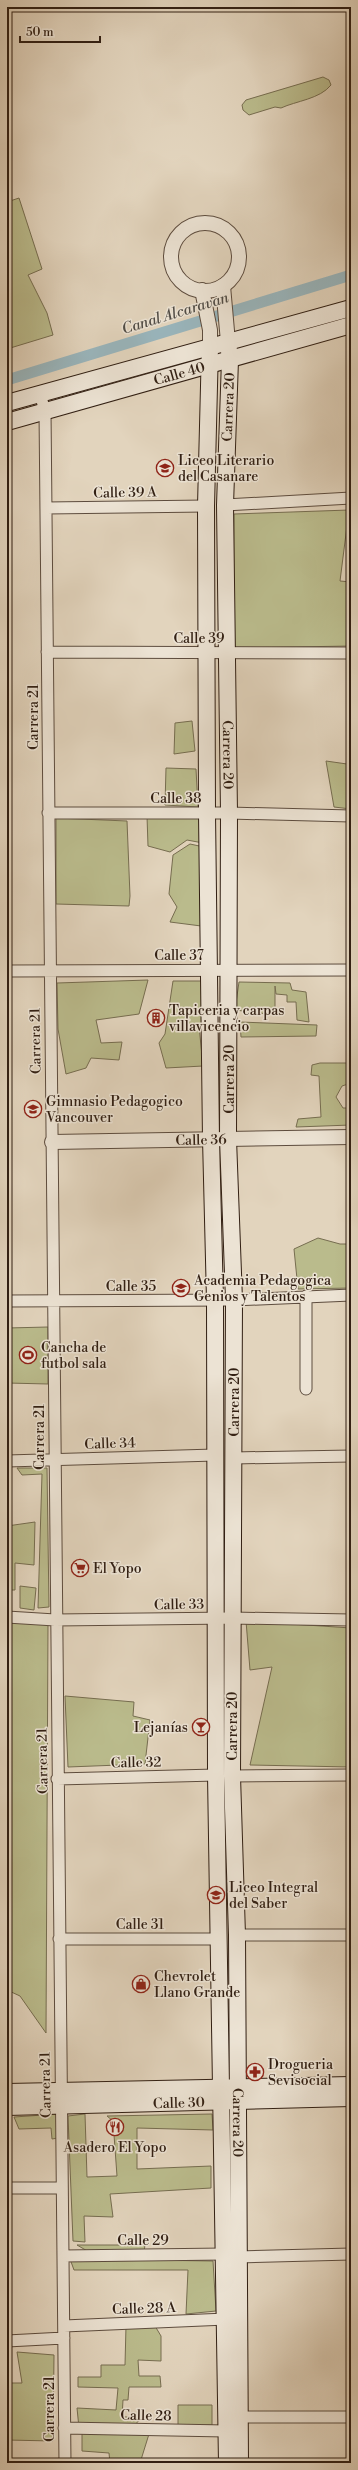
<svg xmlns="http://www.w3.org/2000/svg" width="358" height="2470" font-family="'Libre Bodoni',serif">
	<rect width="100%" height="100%" fill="#e2d4bd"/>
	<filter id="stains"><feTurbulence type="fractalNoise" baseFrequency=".005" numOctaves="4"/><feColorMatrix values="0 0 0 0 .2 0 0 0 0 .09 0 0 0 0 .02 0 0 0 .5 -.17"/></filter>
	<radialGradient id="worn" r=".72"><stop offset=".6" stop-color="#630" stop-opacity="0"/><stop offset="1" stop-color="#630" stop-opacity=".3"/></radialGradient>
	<path fill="#babb8c" stroke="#766d50" d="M323,77L329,80L331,85C320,99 296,101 281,108L275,107L249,115L243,110L242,105L246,100Z
		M19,198L42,269L28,275L47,313L53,335L7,349V202Z
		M349,510L340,581L351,582V646L233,648L234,514Z
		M192,721L195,751L174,754L175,723Z
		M326,761L347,764V773L351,774V809L334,807Z
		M166,768L196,769L198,807L165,805Z
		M147,816L203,818V843L187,840L170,852L148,846Z
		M56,818L127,821L130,896L129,906L56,904Z
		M190,844L204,847L209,927L170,922L177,907L169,894L173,855Z
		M148,980L139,1014L96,1020L101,1043L122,1042L119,1060L91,1058L86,1068L66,1074L58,1029L57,983Z
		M173,981H209L210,1017L199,1026L203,1066L166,1068L159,1043L165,1034Z
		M239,982L290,983L292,990L306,992L309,1022L297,1020L296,1002H287V995L276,994L275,986V1015L235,1010Z
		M240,1022L317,1025L316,1036L241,1037Z
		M320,1063H351V1083L342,1086L336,1097L343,1108H351V1125L296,1127L298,1119L321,1117L319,1076L311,1075L312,1065Z
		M318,1238L340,1244H351V1288L298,1289L294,1249Z
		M48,1327V1384L7,1383V1328Z
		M17,1468H47L49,1607L38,1608L42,1474L22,1475Z
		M35,1522L34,1565L15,1563V1590H7V1526Z
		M20,1586L36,1588L34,1610L20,1608Z
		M7,1621L48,1624L46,2033L20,1996L7,1990Z
		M246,1621L351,1628V1767L250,1765L272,1667L250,1670Z
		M65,1696L134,1702L133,1716L150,1720L145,1764L68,1767Z
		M58,2114V2138L52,2139L51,2128L19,2129L14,2117Z
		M85,2114L87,2177L117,2176L113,2121L107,2116L212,2114L213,2130L137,2128V2169L211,2166V2188L110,2194L113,2217L84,2216L85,2242L73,2241L68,2116Z
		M77,2245H145L144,2252H89Z
		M70,2259L213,2261L216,2311L186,2314L188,2270H74Z
		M126,2326H155L161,2336V2361L138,2360L139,2376H160L161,2387H129L128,2400H123L122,2417H142L133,2427L79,2428L77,2408L116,2410L118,2388L78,2387V2377H101V2365H125Z
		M17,2352L54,2355L53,2441L7,2440V2383H22Z
		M178,2405H212V2425L178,2426Z
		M82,2429L149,2434L140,2463H110L109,2453L82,2451Z"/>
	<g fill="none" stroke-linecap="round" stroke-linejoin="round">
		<path stroke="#99b5bc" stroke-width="11" d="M7,380L351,275"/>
		<defs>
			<path id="minor" d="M40,394L45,411L65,2463
				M225,505L351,498
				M46,508L206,506
				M47,652L351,653
				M48,813H229L351,816
				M7,971L351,970
				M7,1301L234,1300L351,1295
				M306,1389V1296
				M234,1458L351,1456
				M7,1461L215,1455
				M7,1617L55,1620L232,1618L351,1620
				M232,1776L351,1775
				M57,1779L216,1775
				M237,1935H351
				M59,1939H220
				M7,2188H62
				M63,2256L224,2254
				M238,2257L351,2254
				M64,2326L226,2319
				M7,2341L64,2338
				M240,2417H351
				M64,2428L226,2431"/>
			<g id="tertiary">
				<circle cx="205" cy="257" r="34"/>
				<path d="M223,286L228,342"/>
				<path d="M202,290L210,330V346"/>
				<path id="s1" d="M52,1142L351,1137"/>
			</g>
			<g id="secondary">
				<path id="s2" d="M228,342L230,360L225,505L229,813L228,1139L234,1300L232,1776L237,1935L240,2463"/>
				<path d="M210,346L206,506L207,813L211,1139L215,1300L216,1775L227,2463"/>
				<path d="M7,403L351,308"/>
				<path id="s3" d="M7,422L351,325"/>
				<path d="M7,2092L351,2085"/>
				<path id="s4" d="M7,2107L351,2098"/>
			</g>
		</defs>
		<use href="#minor" stroke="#5d4c3e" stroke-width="13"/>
		<use href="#tertiary" stroke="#5d4c3e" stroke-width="16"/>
		<use href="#secondary" stroke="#311f13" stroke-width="18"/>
		<use href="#minor" stroke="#ece3d4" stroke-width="11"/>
		<use href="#tertiary" stroke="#ece3d4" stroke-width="14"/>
		<use href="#secondary" stroke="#ece3d4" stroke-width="16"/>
	</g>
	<defs>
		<symbol id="school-ring" viewBox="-11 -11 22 22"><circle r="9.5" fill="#ece3d4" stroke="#8f2418" stroke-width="1.5"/><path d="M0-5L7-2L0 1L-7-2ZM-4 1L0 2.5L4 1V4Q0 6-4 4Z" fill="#8f2418"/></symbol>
		<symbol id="building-ring" viewBox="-11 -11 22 22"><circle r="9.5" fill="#ece3d4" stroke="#8f2418" stroke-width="1.5"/><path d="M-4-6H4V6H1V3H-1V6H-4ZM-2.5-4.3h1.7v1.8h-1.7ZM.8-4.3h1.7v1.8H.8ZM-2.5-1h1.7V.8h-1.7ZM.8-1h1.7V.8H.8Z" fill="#8f2418"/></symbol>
		<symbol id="stadium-ring" viewBox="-11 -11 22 22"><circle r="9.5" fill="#ece3d4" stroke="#8f2418" stroke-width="1.5"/><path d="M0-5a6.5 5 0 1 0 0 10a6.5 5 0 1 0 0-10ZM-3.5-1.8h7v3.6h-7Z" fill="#8f2418"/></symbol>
		<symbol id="supermarket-ring" viewBox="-11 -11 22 22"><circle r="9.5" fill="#ece3d4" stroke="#8f2418" stroke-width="1.5"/><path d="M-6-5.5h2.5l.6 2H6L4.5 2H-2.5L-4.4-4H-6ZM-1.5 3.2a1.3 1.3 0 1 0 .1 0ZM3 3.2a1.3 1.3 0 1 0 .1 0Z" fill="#8f2418"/></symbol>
		<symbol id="bar-ring" viewBox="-11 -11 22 22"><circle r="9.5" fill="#ece3d4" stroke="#8f2418" stroke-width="1.5"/><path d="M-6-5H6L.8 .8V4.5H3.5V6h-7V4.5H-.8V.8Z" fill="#8f2418"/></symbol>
		<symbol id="shop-ring" viewBox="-11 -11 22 22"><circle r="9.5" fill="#ece3d4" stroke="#8f2418" stroke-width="1.5"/><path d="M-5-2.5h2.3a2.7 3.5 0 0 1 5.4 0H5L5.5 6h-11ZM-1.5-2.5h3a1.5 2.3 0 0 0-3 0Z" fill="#8f2418"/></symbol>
		<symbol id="pharmacy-ring" viewBox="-11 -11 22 22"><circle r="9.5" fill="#ece3d4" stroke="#8f2418" stroke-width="1.5"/><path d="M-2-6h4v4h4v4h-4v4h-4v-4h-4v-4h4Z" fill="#8f2418"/></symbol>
		<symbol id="restaurant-ring" viewBox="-11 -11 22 22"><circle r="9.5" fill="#ece3d4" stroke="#8f2418" stroke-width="1.5"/><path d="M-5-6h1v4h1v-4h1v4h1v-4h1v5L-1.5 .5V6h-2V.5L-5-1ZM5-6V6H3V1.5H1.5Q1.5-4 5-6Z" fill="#8f2418"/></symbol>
	</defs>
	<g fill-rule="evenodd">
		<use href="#school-ring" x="155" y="458" width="20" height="20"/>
		<use href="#building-ring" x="146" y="1008" width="20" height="20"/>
		<use href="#school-ring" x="23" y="1099" width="20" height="20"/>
		<use href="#school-ring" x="171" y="1278" width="20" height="20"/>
		<use href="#stadium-ring" x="18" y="1345" width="20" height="20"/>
		<use href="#supermarket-ring" x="70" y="1558" width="20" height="20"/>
		<use href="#bar-ring" x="191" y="1717" width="20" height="20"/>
		<use href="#school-ring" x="206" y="1885" width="20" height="20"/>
		<use href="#shop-ring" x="131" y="1974" width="20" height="20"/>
		<use href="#pharmacy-ring" x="245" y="2062" width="20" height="20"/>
		<use href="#restaurant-ring" x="105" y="2117" width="20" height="20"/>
	</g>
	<g text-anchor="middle" stroke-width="3" stroke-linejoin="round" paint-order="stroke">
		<g font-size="14" fill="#311f13" stroke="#ece3d4">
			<text dy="5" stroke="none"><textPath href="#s3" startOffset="179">Calle 40</textPath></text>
			<text transform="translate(228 407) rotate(-88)" y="5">Carrera 20</text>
			<text transform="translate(125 492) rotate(-1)" y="5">Calle 39 A</text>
			<text x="199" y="643">Calle 39</text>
			<text transform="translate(33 717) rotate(-90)" y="5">Carrera 21</text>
			<text dy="5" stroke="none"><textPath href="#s2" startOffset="413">Carrera 20</textPath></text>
			<text x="176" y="803">Calle 38</text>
			<text x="179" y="960">Calle 37</text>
			<text transform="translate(35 1041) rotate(-91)" y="5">Carrera 21</text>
			<text transform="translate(229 1079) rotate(-90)" y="5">Carrera 20</text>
			<text dy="5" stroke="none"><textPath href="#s1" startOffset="149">Calle 36</textPath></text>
			<text x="131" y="1291">Calle 35</text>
			<text transform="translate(234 1402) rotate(-90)" y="5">Carrera 20</text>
			<text transform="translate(39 1437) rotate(-90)" y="5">Carrera 21</text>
			<text transform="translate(110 1443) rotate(-2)" y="5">Calle 34</text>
			<text transform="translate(179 1604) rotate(-1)" y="5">Calle 33</text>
			<text transform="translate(232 1726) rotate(-90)" y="5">Carrera 20</text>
			<text transform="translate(42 1761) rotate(-91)" y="5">Carrera 21</text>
			<text transform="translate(136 1762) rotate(-1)" y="5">Calle 32</text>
			<text x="140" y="1929">Calle 31</text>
			<text transform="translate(45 2085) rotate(-91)" y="5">Carrera 21</text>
			<text dy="5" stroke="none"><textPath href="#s4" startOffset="172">Calle 30</textPath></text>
			<text dy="5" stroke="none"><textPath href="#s2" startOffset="1781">Carrera 20</textPath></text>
			<text x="143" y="2245">Calle 29</text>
			<text transform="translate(144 2308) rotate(-2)" y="5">Calle 28 A</text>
			<text transform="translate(49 2409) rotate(-90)" y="5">Carrera 21</text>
			<text transform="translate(146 2415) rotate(1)" y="5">Calle 28</text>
		</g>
		<g font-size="14" fill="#311f13" stroke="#ece3d4" text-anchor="start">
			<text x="178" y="465">Liceo Literario<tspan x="178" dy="16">del Casanare</tspan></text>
			<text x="169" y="1015">Tapiceria y carpas<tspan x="169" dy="16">villavicencio</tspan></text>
			<text x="46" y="1106">Gimnasio Pedagogico<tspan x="46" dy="16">Vancouver</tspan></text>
			<text x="194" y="1285">Academia Pedagogica<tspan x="194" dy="16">Genios y Talentos</tspan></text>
			<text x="41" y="1352">Cancha de<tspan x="41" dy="16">futbol sala</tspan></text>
			<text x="93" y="1573">El Yopo</text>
			<text x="188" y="1732" text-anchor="end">Lejanías</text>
			<text x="229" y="1892">Liceo Integral<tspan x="229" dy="16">del Saber</tspan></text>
			<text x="154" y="1981">Chevrolet<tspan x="154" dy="16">Llano Grande</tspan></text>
			<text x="268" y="2069">Drogueria<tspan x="268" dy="16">Sevisocial</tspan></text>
			<text x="115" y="2152" text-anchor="middle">Asadero El Yopo</text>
		</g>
		<g font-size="15" font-style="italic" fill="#504c46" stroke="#ece3d4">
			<text transform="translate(175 313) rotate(-17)" y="5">Canal Alcaravan</text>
		</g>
	</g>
	<rect width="358" height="2470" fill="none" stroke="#e2d4bd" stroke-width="24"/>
	<rect x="8" y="8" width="342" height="2454" fill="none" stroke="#311f13" stroke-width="2"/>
	<rect x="12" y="12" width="334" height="2446" fill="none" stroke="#311f13"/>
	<path d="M20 36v6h80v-6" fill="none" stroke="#311f13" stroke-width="2"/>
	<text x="26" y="36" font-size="12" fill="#311f13" stroke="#ece3d4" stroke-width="3" paint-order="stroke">50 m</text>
	<rect width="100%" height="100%" filter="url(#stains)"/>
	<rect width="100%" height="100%" fill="url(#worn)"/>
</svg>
